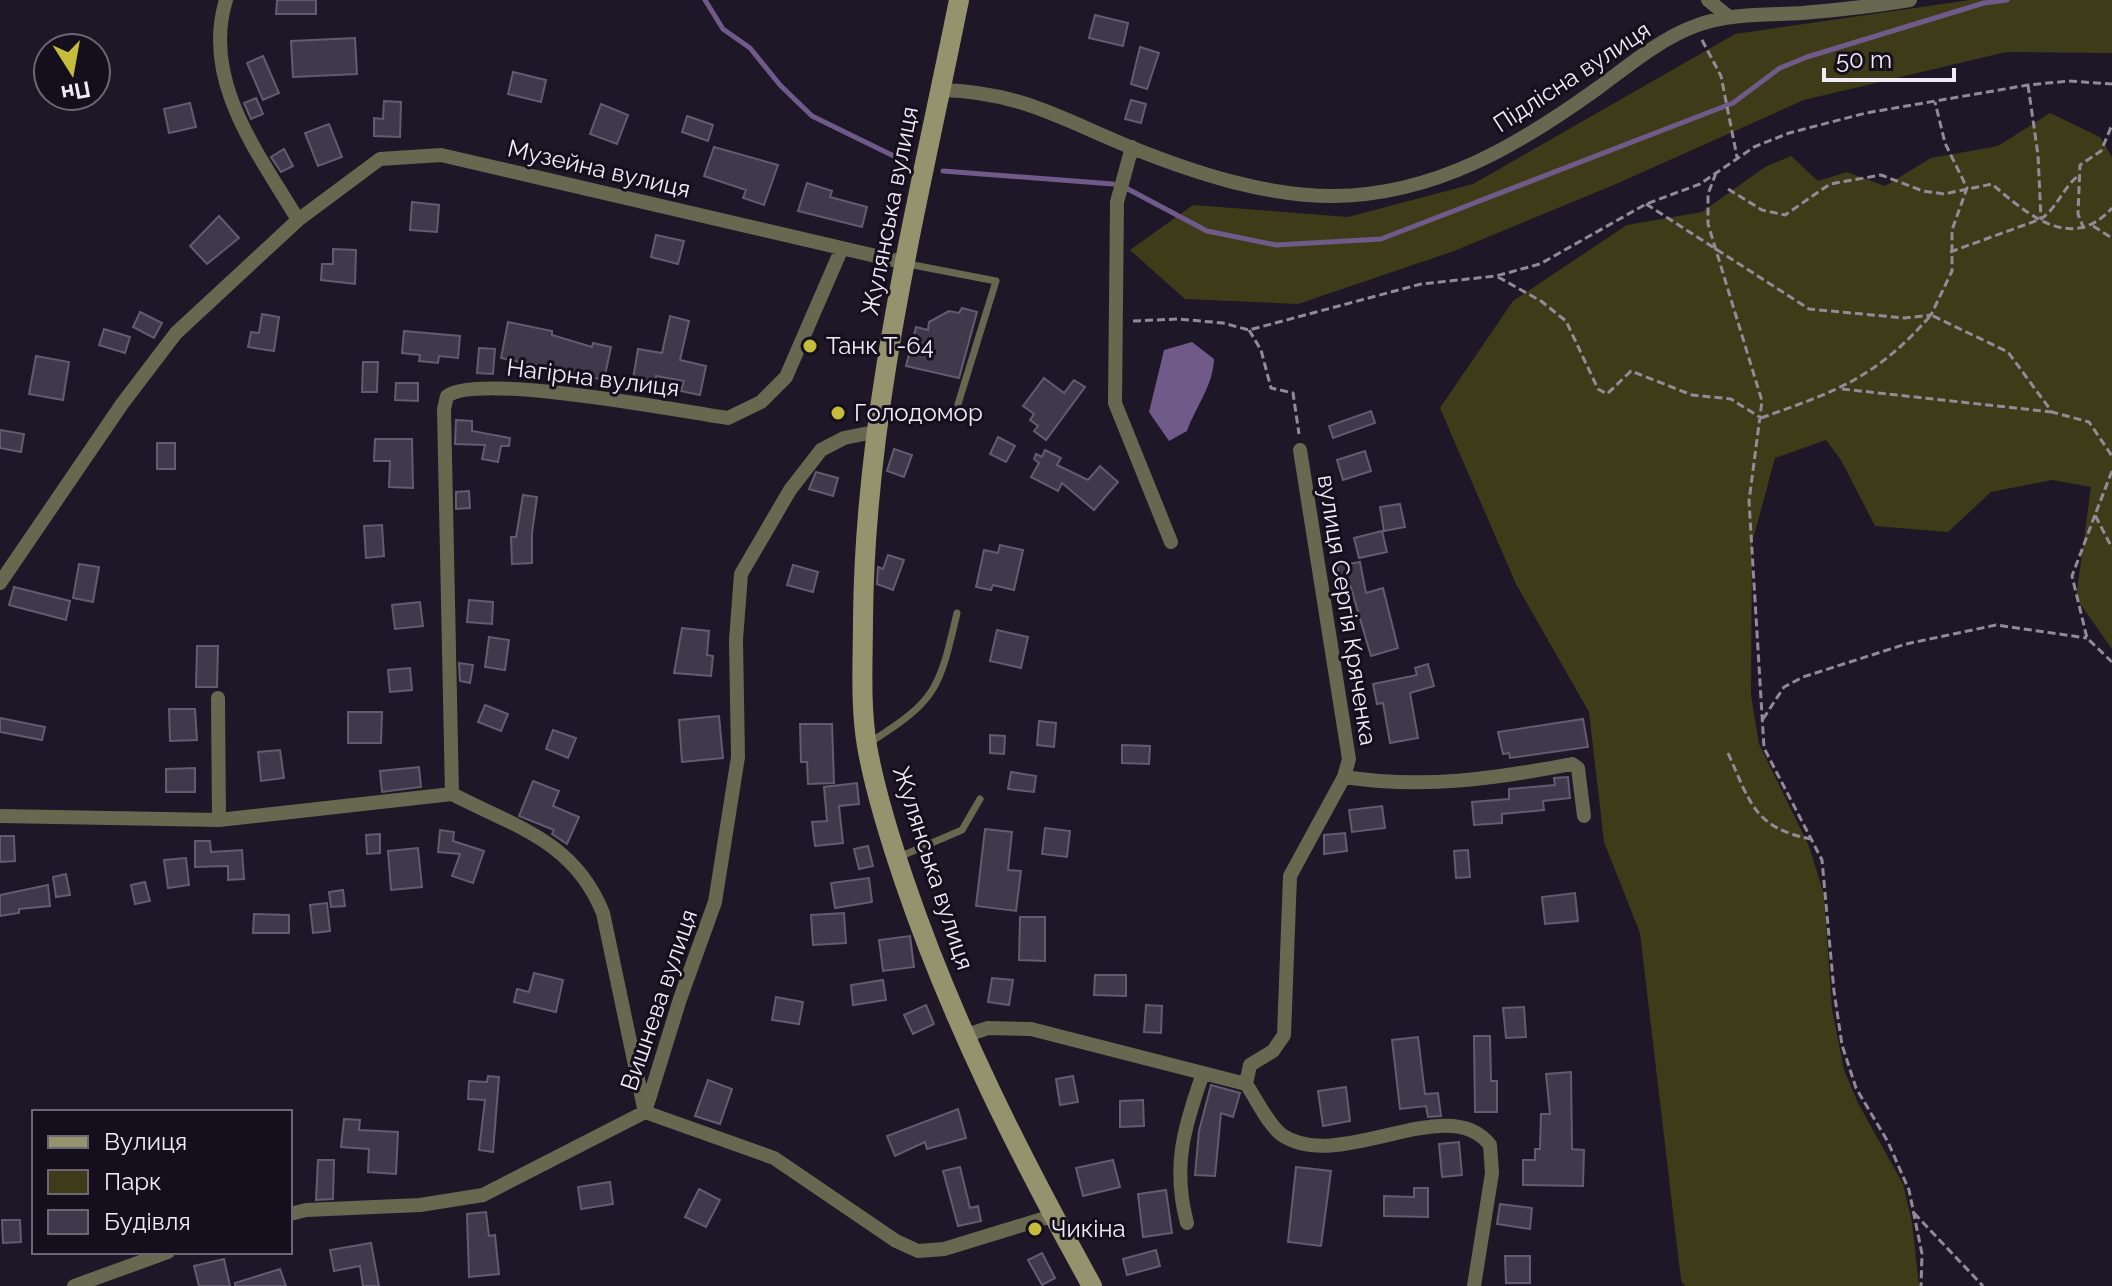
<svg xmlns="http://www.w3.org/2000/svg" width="2112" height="1286" font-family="Raleway,sans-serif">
	<rect width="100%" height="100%" fill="#1e1727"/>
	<path fill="#3e3b18" d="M1970,0H2112V53L2006,52L1804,100L1616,184L1454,251L1298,304L1185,299L1130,250L1193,205L1348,217L1473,184L1735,34Z
		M2050,113L2100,137L2112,157V649L2076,598L2091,487L2052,480L1991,492L1948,532L1875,526L1841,460L1826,440L1775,458L1752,543L1751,695L1759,744L1809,846L1824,895L1832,1009L1844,1070L1858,1103L1903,1184L1912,1222L1919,1286H1685L1681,1280L1640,933L1604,842L1589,712L1516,584L1440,408L1513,301L1627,225L1702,212L1765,167L1791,156L1818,181L1847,172L1885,186L1931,158L1998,146Z"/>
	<path fill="#6f5a8a" d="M1192,342L1214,359C1213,386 1196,406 1187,431L1169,441L1149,412L1164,350Z"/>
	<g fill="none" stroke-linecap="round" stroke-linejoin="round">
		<path stroke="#6f5a8a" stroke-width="5" d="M705,0L723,29L750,48L780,85L812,116L906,162
			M943,171L1113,184
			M1126,188L1207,231L1276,245L1381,239L1733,103L1780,68L1807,57L1984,3L2007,0"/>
	</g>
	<path fill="#40394b" stroke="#635b6e" stroke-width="2" d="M277,0H316V14H276Z
		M1095,15L1128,23L1123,46L1089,38Z
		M355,38L357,74L293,77L291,41Z
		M1140,47L1159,53L1147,89L1131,84Z
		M263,56L279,93L263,100L247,63Z
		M513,72L546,80L541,102L508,94Z
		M256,98L263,114L251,119L244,103Z
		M1131,100L1146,104L1141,123L1125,119Z
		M384,101L401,102L400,137L374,136V118L383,119Z
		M190,103L196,127L169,133L164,109Z
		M601,104L628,115L617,144L590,134Z
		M687,116L713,125L708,141L682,132Z
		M329,124L342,157L318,166L305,133Z
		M714,147L778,165L764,205L743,198L746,190L704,176Z
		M284,149L293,166L281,172L271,157Z
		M807,183L832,191L830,197L867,207L862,227L798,211Z
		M412,202L439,205L437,232L410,230Z
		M219,216L239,238L207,264L190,246Z
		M656,235L684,241L678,264L651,257Z
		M333,249L356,250L355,284L321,280L322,264H333Z
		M962,308L977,312L959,378L906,366L916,327L928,330L929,322L949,311L959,313Z
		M140,312L162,323L154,338L133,327Z
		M262,314L279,317L274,351L248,347L251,332L259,333Z
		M670,316L689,321L680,360L706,366L700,395L681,391L684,381L656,376L655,383L633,379L638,349L662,353Z
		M508,322L552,331V335L592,347L593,343L611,347L604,380L501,358Z
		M104,329L130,337L125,353L99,345Z
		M404,331L460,336L458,358L439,356L438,363L419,361L420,355L402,353Z
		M479,348L495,349L493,374L477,373Z
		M36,356L69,362L63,400L29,394Z
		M363,362H378L377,392H362Z
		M1044,378L1064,393L1074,380L1085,387L1046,440L1034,431L1038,426L1030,420L1034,414L1023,406Z
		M396,383H418V401L395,400Z
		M1371,411L1375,423L1333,438L1329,426Z
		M456,420L472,421V431L510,438L509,446H501L498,462L482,459L485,445L455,444Z
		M0,430L24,434L21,452L0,448Z
		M998,437L1015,446L1006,462L990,454Z
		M375,439H412L413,488L389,487L390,461H374Z
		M157,443H175V469H157Z
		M894,449L912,455L904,477L887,471Z
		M1045,450L1061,458L1057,465L1088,480L1100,466L1118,482L1094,510L1062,483L1058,491L1031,477L1039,463L1034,459L1036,454L1042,457Z
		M1365,451L1371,471L1343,480L1337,460Z
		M816,472L838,478L833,496L809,489Z
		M469,491L470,508L456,509V492Z
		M523,495L537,497L532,533V563L512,564L511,537H516Z
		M1400,504L1405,527L1384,531L1380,507Z
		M382,525L384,556L366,558L364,526Z
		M1382,531L1387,552L1359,558L1354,538Z
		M1000,545L1023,550L1014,590L993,585L991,590L976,587L984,550L998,553Z
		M888,555L904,560L893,590L877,584L878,567L883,569Z
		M1360,562L1366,593L1383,588L1398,648L1371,656L1350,585L1341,587L1337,566Z
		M79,564L99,567L93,602L73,598Z
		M793,565L818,572L813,592L787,585Z
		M14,587L70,601L66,620L9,605Z
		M469,600L493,602L492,624L467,622Z
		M420,602L423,626L395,629L392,605Z
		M682,628L709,631L707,655L713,656L711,676L674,673Z
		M997,630L1028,637L1021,668L990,661Z
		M489,637L509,640L505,670L485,667Z
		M197,646H218L217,687H196Z
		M459,663L473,665L470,683L460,681Z
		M1428,664L1434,686L1410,693L1418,738L1390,743L1383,703L1377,704L1373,684L1417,675L1415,668Z
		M410,668L412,690L390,692L388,670Z
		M485,705L508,714L501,731L478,722Z
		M169,709H195L197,740L170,741Z
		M348,712H382L381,743H348Z
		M719,716L723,758L682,762L679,720Z
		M0,718L45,727L42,740L0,732Z
		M1583,719L1588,747L1510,758L1509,753L1503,754L1498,732Z
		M1039,721L1056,723L1054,747L1037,745Z
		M800,724H832L834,783L808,784L807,762H801Z
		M553,730L576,738L568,758L546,749Z
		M990,735L1005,736L1004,754L990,753Z
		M1122,745L1150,746L1149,764L1122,763Z
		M280,750L284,778L261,781L258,752Z
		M419,767L421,787L382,792L380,771Z
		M195,768V792H166V769Z
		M1011,772L1036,776L1034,792L1008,789Z
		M1568,777L1570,798L1543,801L1544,810L1502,814V823L1474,825L1472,802L1509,799V789L1555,785L1554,778Z
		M533,781L559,791L553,806L579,817L567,844L552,834L554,830L519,816Z
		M857,783L859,804L839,806L843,843L815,846L812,822L827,821L824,787Z
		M1382,806L1385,828L1352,832L1349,810Z
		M1045,828L1070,831L1067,857L1042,854Z
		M985,829L1012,832L1008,870L1021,871L1016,911L976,906Z
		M440,830L454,832L453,841L484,851L473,883L452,876L460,854L438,852Z
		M1345,833L1347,851L1324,854V835Z
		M380,834V853L367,854L366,835Z
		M0,836H14L15,861L0,862Z
		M195,841H210L211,852L242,850L244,879L228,880V866L195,867Z
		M868,846L873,866L859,869L854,849Z
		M418,848L422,887L391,890L388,851Z
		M1468,850L1470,877L1456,878L1454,851Z
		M186,858L189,885L168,888L164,860Z
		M66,874L70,895L56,897L53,877Z
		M869,878L872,902L835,908L831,883Z
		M145,882L150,901L135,904L131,885Z
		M48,885L50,906L19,909V913L0,916V895Z
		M343,890L345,906L331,907L329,892Z
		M1575,893L1578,921L1545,924L1542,897Z
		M327,903L330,931L313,933L310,905Z
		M844,913L846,943L813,945L811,915Z
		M254,914L289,915V933H253Z
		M1020,917H1045V961L1019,960Z
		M910,936L914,967L883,971L879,940Z
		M534,973L563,980L556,1012L514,1002L517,989L529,992Z
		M1095,975H1126V996L1094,995Z
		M992,978L1013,980L1009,1005L988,1002Z
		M883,980L886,1000L853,1005L851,985Z
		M776,997L803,1002L799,1024L772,1020Z
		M926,1005L934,1024L913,1034L904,1015Z
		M1146,1005L1162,1006L1161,1033L1144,1032Z
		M1524,1007L1526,1037L1506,1038L1503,1008Z
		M1474,1036H1490L1491,1081H1497V1112H1475Z
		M1418,1037L1425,1094L1438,1093L1441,1116L1428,1117L1426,1106L1400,1109L1392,1040Z
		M1571,1072L1572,1149L1584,1150L1583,1186L1523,1185V1160H1535V1149H1540L1541,1114H1550L1546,1074Z
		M488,1076L499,1077L493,1152L479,1150L485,1100L468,1099L469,1081L487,1082Z
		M1073,1076L1078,1102L1060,1105L1056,1079Z
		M708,1080L732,1089L720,1124L695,1116Z
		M1211,1085L1240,1093L1233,1117L1221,1113L1215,1176L1195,1175L1199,1131Z
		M1346,1087L1350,1121L1323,1126L1318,1091Z
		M1143,1100L1144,1126L1120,1127V1101Z
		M958,1109L966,1138L927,1149L925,1142L895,1156L887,1136Z
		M344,1119L360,1120L359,1130L398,1132L396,1174L368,1172L369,1149L341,1147Z
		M1459,1142L1462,1175L1442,1177L1439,1144Z
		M318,1160H334L333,1199L316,1200Z
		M1113,1160L1120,1187L1083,1196L1076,1168Z
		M960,1167L970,1208L978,1206L981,1221L958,1226L943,1171Z
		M1296,1167L1331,1171L1321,1246L1288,1242Z
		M610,1182L613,1204L581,1209L578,1187Z
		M1414,1188H1428V1217L1384,1216V1196L1414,1197Z
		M699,1189L720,1200L706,1227L685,1217Z
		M1166,1190L1172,1233L1143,1237L1138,1194Z
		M1500,1204L1532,1208L1530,1229L1497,1224Z
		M486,1212L489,1236L495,1235L499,1274L469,1277L467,1214Z
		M2,1220H20L21,1242L3,1243Z
		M371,1243L379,1286H363L360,1266L334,1271L330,1250Z
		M1156,1250L1160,1266L1127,1275L1123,1259Z
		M1042,1253L1055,1278L1042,1285L1028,1260Z
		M1505,1256H1530V1283H1506Z
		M224,1259L230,1286H199L194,1266Z
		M280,1269L286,1286H235V1283Z"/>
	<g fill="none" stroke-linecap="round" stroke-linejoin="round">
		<path stroke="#918b98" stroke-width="3" stroke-dasharray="8 4" stroke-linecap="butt" d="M1702,40L1721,76L1737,157
			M2028,85L2038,155L2041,219
			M1716,173L1708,194V224L1762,401L1749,501L1764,748L1822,860L1834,991L1842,1045L1856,1088L1888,1142L1909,1190L1922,1254L1921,1286
			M1728,189L1762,210L1785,215L1830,184L1881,175L1923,191L1944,194L1992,184C2028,215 2072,253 2112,208
			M1646,204L1809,309L1905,318L1931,315L1952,271V230L1967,188L1945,143L1935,102
			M2093,226L2112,238
			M2084,229L2078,214L2080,165L2101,151L2112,125
			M1950,252L2041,219C2058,207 2062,189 2078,176
			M1498,277L1541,301L1566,321L1598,389L1607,394L1631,371L1692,395L1731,399L1761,418
			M1133,321L1178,319L1223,323L1249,330L1421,284L1496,276L1540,264L1646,204L1700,184L1754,147L1789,133L1866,113L2028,85L2069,81L2112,84
			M1249,330L1261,350L1271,388L1293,393L1299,434
			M1842,389L2052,412
			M1761,418C1837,391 1876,378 1931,315L2008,352L2052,412L2089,422L2112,456
			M2112,471L2095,515L2112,548
			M2095,515L2072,576L2087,638L2112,662
			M1763,719L1784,687L1803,677L1906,644L1996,625L2087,638
			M1728,753C1750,802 1754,828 1811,839
			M1914,1213L1983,1286"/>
		<path stroke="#686750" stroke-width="7" d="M908,264L996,281L958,404
			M869,743C937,700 939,690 957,613
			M899,857L962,830L980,799"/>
		<path stroke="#686750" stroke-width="14" d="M226,0C201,81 259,154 298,220
			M1708,0L1729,17
			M941,90C1022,92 1063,120 1135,149C1198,174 1266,196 1334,196C1435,195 1519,145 1598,88C1628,66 1660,39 1695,26C1728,13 1767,15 1802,13C1839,10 1874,6 1910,0
			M1132,147L1117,202L1115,403L1171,542
			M0,583L122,404L176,333L298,220L380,159L441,155L906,263
			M218,698L219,820
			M1344,777C1423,789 1494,779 1572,764L1578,768L1584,816
			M452,794C516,827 574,841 603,913L644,1108
			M0,816L219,820L452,794L444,409L447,396C479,372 679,411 728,418L761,402L786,377L842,248
			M964,1036L988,1028L1031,1029L1246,1084C1256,1098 1268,1125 1282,1135C1340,1174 1449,1090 1490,1145L1492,1173L1474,1286
			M1246,1084L1250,1065L1273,1051L1284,1035L1290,876L1344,777L1349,759L1300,450
			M645,1112L680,999L715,902L738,757L736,640L741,574L790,490L821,450L844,438L874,432
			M290,1214L306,1210L420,1205L483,1195L645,1112L774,1158L896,1241L918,1251L944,1249L1052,1216
			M1187,1223C1172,1167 1184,1128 1202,1076
			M74,1286L168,1252"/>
		<path stroke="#95936d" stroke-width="20" d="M959,0C918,204 865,409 863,618C863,660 860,705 867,746C875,792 890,839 905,883C953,1024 1020,1156 1092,1286"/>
	</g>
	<g fill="#c6bc3c" stroke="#150e1d" stroke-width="3">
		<circle cx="810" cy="346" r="8"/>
		<circle cx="838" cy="413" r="8"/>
		<circle cx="1035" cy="1229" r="8"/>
	</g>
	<g text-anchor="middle" stroke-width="6" stroke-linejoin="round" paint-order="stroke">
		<g font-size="24" fill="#f0ebf7" stroke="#150e1d">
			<text transform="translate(1572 77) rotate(-33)" y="8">Підлісна вулиця</text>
			<text transform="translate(599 169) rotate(13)" y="8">Музейна вулиця</text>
			<text transform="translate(890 211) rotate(-79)" y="8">Жулянська вулиця</text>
			<text transform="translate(593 378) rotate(7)" y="8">Нагірна вулиця</text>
			<text transform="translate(1347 610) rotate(81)" y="8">вулиця Сергія Кряченка</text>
			<text transform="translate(933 868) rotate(72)" y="8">Жулянська вулиця</text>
			<text transform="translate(659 1000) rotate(-71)" y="8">Вишнева вулиця</text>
		</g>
		<g font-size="24" fill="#f0ebf7" stroke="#150e1d" text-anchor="start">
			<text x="826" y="354">Танк Т-64</text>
			<text x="854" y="421">Голодомор</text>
			<text x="1051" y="1237">Чикіна</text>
		</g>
	</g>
	<rect x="32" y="1110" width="260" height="144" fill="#150e1d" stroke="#6d6674" stroke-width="2"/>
	<rect x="48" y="1136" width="40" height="12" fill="#95936d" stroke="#6d6674" stroke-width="2"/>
	<text x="104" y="1150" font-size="24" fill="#f0ebf7">Вулиця</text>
	<rect x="48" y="1170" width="40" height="24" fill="#3e3b18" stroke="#6d6674" stroke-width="2"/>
	<text x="104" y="1190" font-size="24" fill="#f0ebf7">Парк</text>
	<rect x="48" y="1210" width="40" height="24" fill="#40394b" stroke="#6d6674" stroke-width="2"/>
	<text x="104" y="1230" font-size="24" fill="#f0ebf7">Будівля</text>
	<g transform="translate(72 72) rotate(169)"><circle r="38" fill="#150e1d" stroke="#6d6674" stroke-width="2"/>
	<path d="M0-6L14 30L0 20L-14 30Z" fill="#c6bc3c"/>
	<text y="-12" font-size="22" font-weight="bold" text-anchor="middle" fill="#f0ebf7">Пн</text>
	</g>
	<path d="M1824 68v12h130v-12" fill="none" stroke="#f0ebf7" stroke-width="4"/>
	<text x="1836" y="68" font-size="24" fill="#f0ebf7" stroke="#150e1d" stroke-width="6" paint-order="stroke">50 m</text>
</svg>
